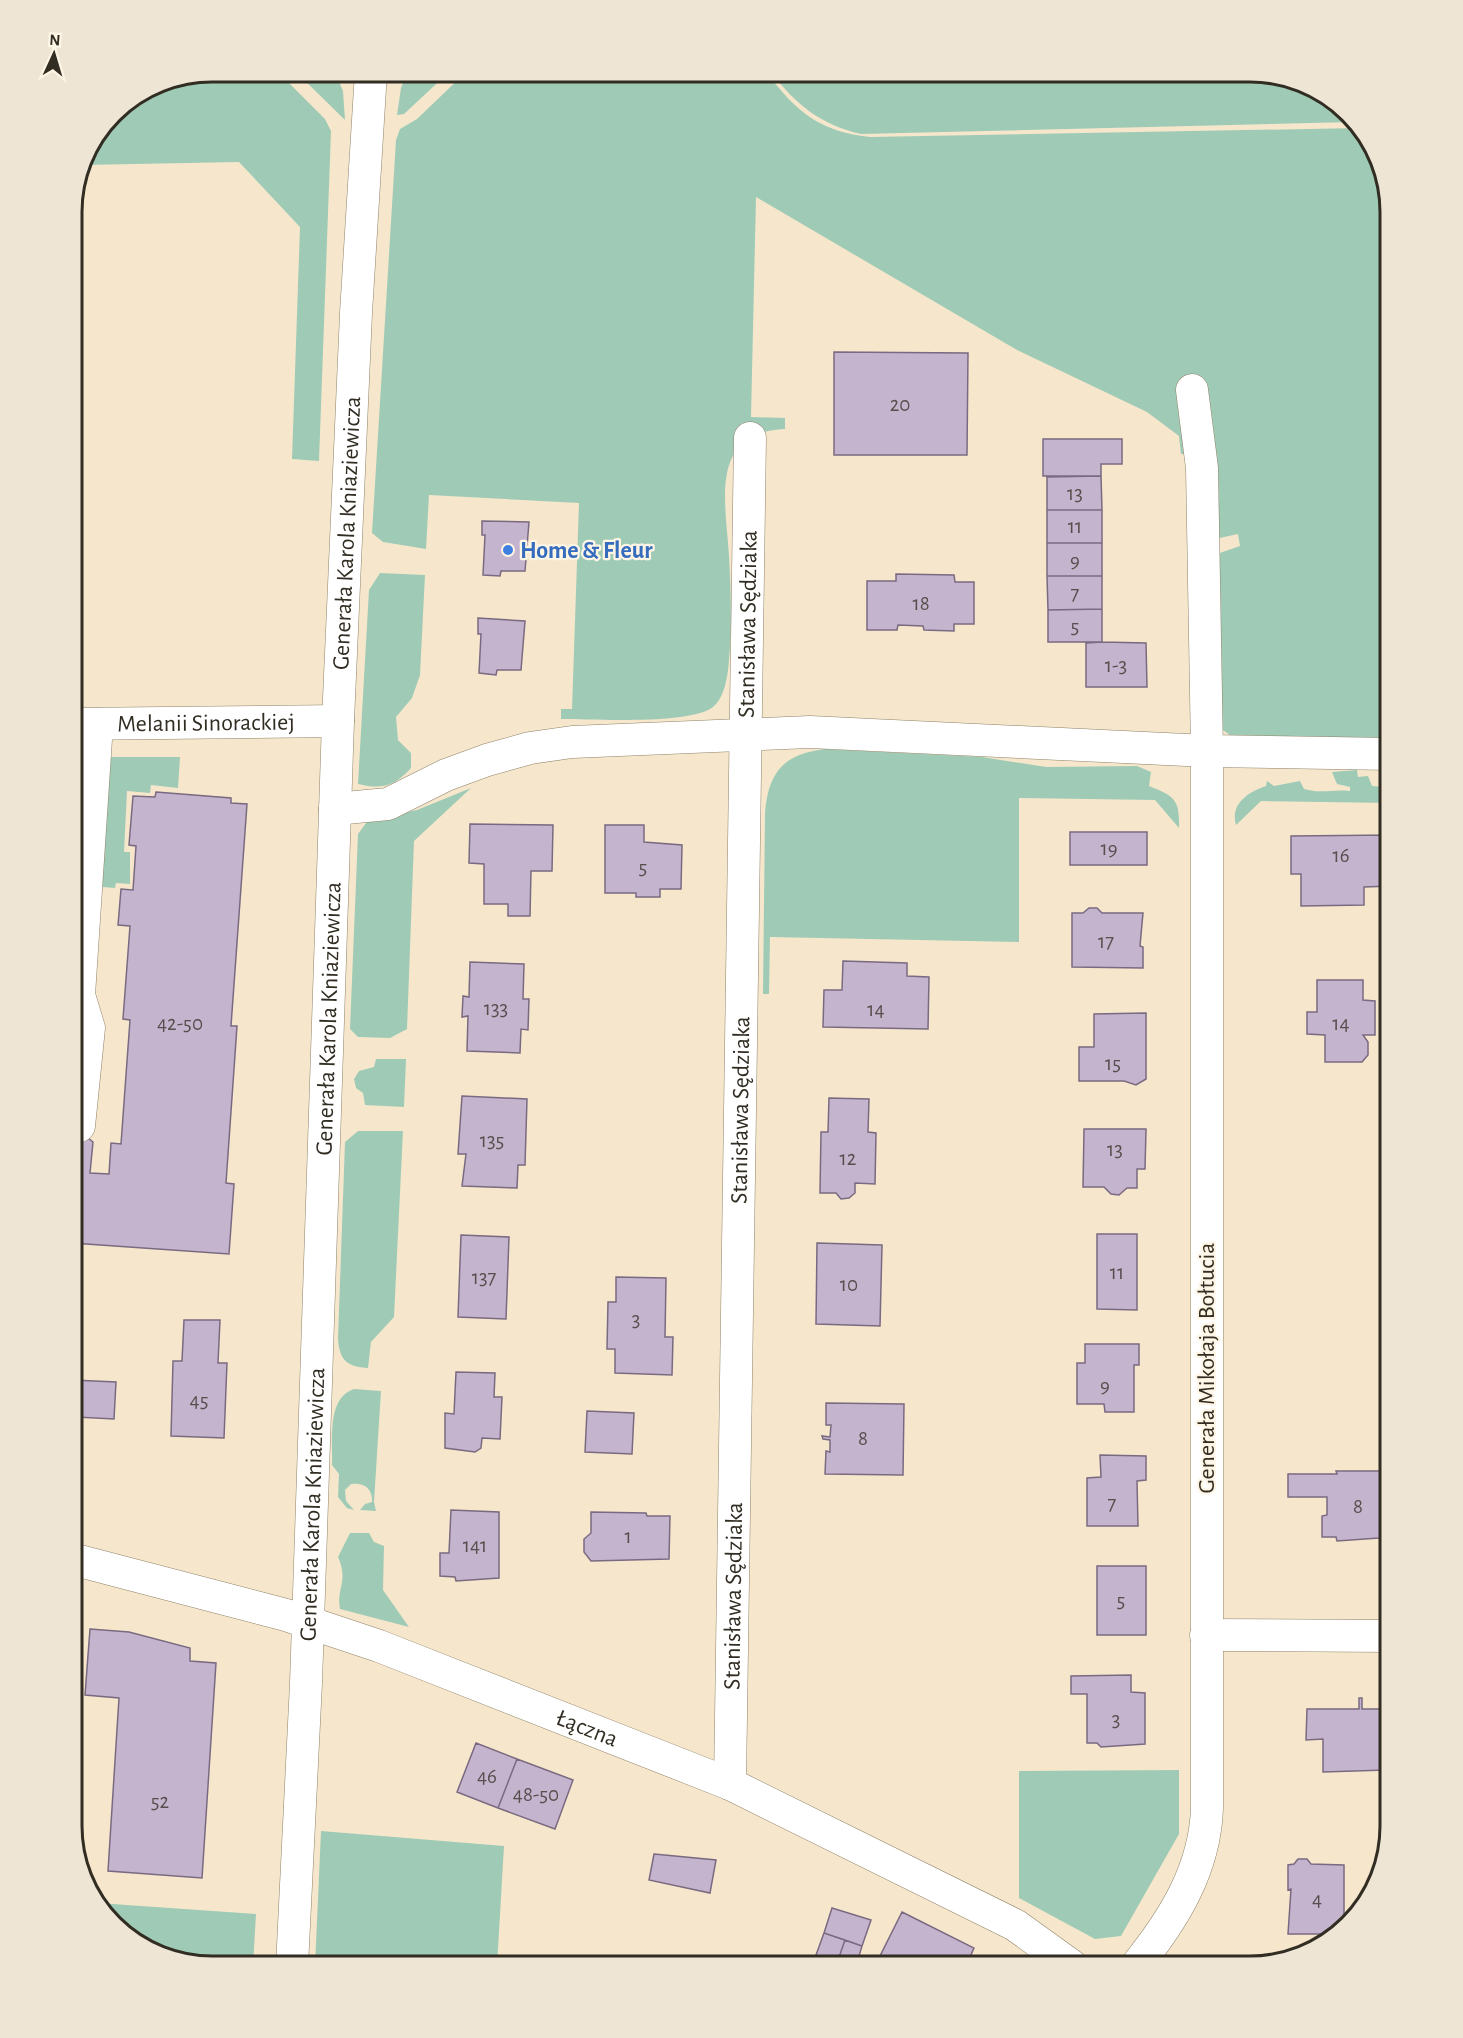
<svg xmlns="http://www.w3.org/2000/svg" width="1463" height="2038" font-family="'Alegreya Sans',sans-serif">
	<rect width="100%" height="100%" fill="#f6e7cc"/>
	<path fill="#9fcbb6" d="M212,72H278L325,119L331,131L319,461L292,459L300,227L239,162L82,165C91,134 129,92 161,82C178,77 196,75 212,72Z
		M296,72H335L343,91L345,120Z
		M407,72H449L404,114L397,115L401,88Z
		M466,72H766C797,112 818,131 870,137L1359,128L1372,142L1391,212V743L1235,739L1219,727L1208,557L1240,546L1238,534L1206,541L1185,454H1181L1179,436L1147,412L1017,350L756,197L751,417L785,418V429C708,432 726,503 729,556C731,590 732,626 729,660C728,675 725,697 713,707C690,725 593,719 561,719V709H572L579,503L429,495L426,549L383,542L372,533L396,140L400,129L417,119Z
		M771,72H1260L1321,91L1353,122L861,134C821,125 795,104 771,72Z
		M380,573L425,575L420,675L412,698L396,717L398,740L411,753V768C395,786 382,790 358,784L369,590Z
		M825,749L982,757L1046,767L1137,766L1151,772L1149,786C1174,796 1180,799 1179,828L1155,800L1019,798V942L770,937L769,994H763L765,813C768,772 784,754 825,749Z
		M110,757H180L178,788L151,785L150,793L127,791L124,852H130V884L116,883L115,888L102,887Z
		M1357,770L1358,777L1368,776L1372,786L1385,787L1387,780H1391V803L1261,801L1236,825C1230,804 1248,792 1266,786L1267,781L1274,786L1300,781L1304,789C1321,794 1332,789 1350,791V787L1337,784L1332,772Z
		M471,788L414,841L407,1029L390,1038L358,1037L350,1029L358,834L369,819L417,810Z
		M376,1059H406L404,1107L365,1105L363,1093L356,1088L354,1079L359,1071L374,1067Z
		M358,1131H403L394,1317L371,1342L368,1368C347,1367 339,1360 338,1338L345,1142Z
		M354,1389L381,1391L374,1502L376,1511L360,1510L365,1504L372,1502C373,1488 363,1482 351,1484L345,1490L346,1501L354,1510L347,1508L338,1497L339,1474L332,1465C333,1442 326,1398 354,1389Z
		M350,1533H369L374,1542L384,1546L383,1590L409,1627L340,1609C336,1588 349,1582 338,1557Z
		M1179,1770V1834L1121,1936L1095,1939L1019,1898V1771Z
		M321,1831L504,1846L497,1966H315Z
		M98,1903L256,1914L253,1966H203L142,1947Z"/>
	<path fill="#c5b4cd" stroke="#7a6a81" stroke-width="1.5" d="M834,352L968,353L967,455H834Z
		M1043,439H1122V464H1101V476H1043Z
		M1101,476L1102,510H1047V477Z
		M1047,510H1102V543H1047Z
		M482,521L529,522L525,571H501L500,576L483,575L485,535H482Z
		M1047,543H1102V576H1047Z
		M896,574L954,575L955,582H974V624H954V631L924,630L923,626L898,625L897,630H867V581H896Z
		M1047,576H1102V609L1048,610Z
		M1102,609V642H1048V610Z
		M478,618L525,621L521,670H497L496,675L479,673L481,634H478Z
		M1102,642L1146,643L1147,687H1086V643Z
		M72,772H79L75,812H72Z
		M156,792L231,798V803L247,804L231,1026H237L226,1183L234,1184L229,1254L72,1243V1137L88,1138L93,1142L90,1173L109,1174L111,1143L121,1144L130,1020L123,1019L130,926L118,925L121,889L133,890L136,846L129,845L133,796L155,797Z
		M470,824L553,825L552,871H531L530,916H508V904H484V864L469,863Z
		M605,825H644V842L682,845L681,889H660V897H636V893H605Z
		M1070,832H1147V865H1070Z
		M1391,835V886L1364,887V905L1301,906V874H1291V836Z
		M1089,908H1097L1102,913H1143L1140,946L1143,947V968L1072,967V913H1083Z
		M843,961L907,963V976L929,977L928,1029L823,1027L824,990H842Z
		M470,962L524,964L523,999H529L528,1030L521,1029L520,1053L467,1051L468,1016L462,1017L463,996L469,997Z
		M1317,980H1363V1000L1375,1001V1035H1363L1368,1042V1055L1362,1062H1325V1035L1307,1034V1012H1317Z
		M1146,1013V1079L1136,1085L1124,1081H1079V1047H1094V1014Z
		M462,1096L527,1099L525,1165H518L517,1188L462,1186L466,1154H458Z
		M829,1098L869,1099L868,1132L876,1133L875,1184L855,1183V1193L849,1198L841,1199L836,1193H820L821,1132H828Z
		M1084,1129H1146L1145,1169H1137V1188H1127L1119,1195L1111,1194L1104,1187H1083Z
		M1097,1234H1137V1310L1097,1309Z
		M461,1235L509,1237L506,1319L458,1317Z
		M817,1243L882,1245L880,1326L816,1324Z
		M616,1277L666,1278L665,1337H673L672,1375L615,1373V1349H607L608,1302H616Z
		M184,1320H220L218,1363H227L224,1438L171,1436L173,1361H182Z
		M1085,1344H1139V1365H1134V1412H1105L1104,1404H1077V1363H1085Z
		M456,1372L495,1373L494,1397H502L500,1439L482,1438L481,1448L475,1452L445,1448V1413L454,1414Z
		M72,1380L116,1382L114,1419L76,1417L72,1421Z
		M826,1403L904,1404L903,1475L825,1474L826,1451L830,1452V1440L823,1439L822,1436L830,1437L831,1425H826Z
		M587,1411L634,1413L632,1454L585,1452Z
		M1100,1455L1146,1456V1480L1137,1481L1138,1526H1087V1478L1101,1477Z
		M1336,1471H1390V1528L1379,1538L1337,1541L1336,1537H1322V1516L1327,1515V1497H1288V1474H1337Z
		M451,1510L499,1512V1578L456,1581L455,1577L440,1576V1553H449Z
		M591,1512L646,1513L647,1516H670L669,1559L591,1561L584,1552V1539L591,1533Z
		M1097,1566H1146V1635H1097Z
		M90,1629L129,1632L190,1648V1661L216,1663L202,1878L108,1871L119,1698L85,1695Z
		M1131,1675V1692L1145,1693V1744L1101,1747L1097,1743H1087V1694H1071V1676Z
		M1359,1698H1362V1709H1387V1698L1390,1699L1391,1802H1386V1770L1323,1772V1739L1306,1740L1307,1709H1359Z
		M476,1743L517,1759L498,1808L457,1792Z
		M517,1759L573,1780L555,1829L498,1808Z
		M654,1854L716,1860L710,1893L649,1880Z
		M1298,1859H1307L1311,1864L1344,1865V1924L1334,1934H1288L1291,1889L1288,1890V1865L1294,1864Z
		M832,1908L871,1920L862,1946L824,1933Z
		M902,1912L974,1948L966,1966H901L880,1956Z
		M824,1933L845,1940L836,1966H812Z
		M845,1940L862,1946L856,1966H836Z"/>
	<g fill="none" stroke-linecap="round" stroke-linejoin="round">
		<defs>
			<g id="minor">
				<path id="s1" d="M72,724L338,721"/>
				<path d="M335,809L388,804L446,775L487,760L530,748L572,742L810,732L1207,751L1391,754"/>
				<path d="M79,1126L89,1028L79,995L97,724"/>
				<path id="s2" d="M72,1559L286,1615L379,1646L730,1784L1015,1925L1072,1966"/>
				<path d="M1206,1635L1391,1636"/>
				<path id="s3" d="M730,1784L750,438"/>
				<path id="s4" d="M292,1966L306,1683L338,721L356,313L371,72"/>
				<path d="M1136,1966C1174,1919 1205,1869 1207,1808V751L1202,468L1192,390"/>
			</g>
		</defs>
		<use href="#minor" stroke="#8f8269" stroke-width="33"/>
		<use href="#minor" stroke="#fff" stroke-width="32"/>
	</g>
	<circle fill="#3f7fe0" stroke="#fef5e5" stroke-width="2" cx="508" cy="550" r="6"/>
	<g text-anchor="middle" stroke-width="4.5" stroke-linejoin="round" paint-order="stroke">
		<g font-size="21" fill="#574f4e">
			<text x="900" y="411">20</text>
			<text x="1075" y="500">13</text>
			<text x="1075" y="533">11</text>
			<text x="1075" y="567">9</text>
			<text x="1075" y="600">7</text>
			<text x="921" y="610">18</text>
			<text x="1075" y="633">5</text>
			<text x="1116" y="672">1-3</text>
			<text x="1109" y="855">19</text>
			<text x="1341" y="862">16</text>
			<text x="643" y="874">5</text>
			<text x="1106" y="948">17</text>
			<text x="496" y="1015">133</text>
			<text x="876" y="1016">14</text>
			<text x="180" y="1030">42-50</text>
			<text x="1341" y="1030">14</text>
			<text x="1113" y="1070">15</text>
			<text x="492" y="1147">135</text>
			<text x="1115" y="1156">13</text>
			<text x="848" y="1165">12</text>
			<text x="1117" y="1279">11</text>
			<text x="484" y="1284">137</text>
			<text x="849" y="1291">10</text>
			<text x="636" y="1326">3</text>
			<text x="1105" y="1392">9</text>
			<text x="199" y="1407">45</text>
			<text x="863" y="1445">8</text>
			<text x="1112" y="1510">7</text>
			<text x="1358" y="1513">8</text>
			<text x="628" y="1543">1</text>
			<text x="475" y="1552">141</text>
			<text x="1121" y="1607">5</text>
			<text x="1116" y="1726">3</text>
			<text x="487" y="1783">46</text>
			<text x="536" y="1801">48-50</text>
			<text x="160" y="1808">52</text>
			<text x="1317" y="1906">4</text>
		</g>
		<g font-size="24" fill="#322d23" stroke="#fef5e5">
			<text dy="8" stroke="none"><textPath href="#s4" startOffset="1434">Generała Karola Kniaziewicza</textPath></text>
			<text dy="8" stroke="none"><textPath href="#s3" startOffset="1160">Stanisława Sędziaka</textPath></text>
			<text dy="8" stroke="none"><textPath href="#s1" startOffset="134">Melanii Sinorackiej</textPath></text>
			<text dy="8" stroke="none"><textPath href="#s4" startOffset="948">Generała Karola Kniaziewicza</textPath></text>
			<text dy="8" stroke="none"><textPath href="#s3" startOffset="674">Stanisława Sędziaka</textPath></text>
			<text transform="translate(1206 1368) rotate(-90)" y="8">Generała Mikołaja Bołtucia</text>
			<text dy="8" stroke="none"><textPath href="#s4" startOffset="462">Generała Karola Kniaziewicza</textPath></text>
			<text dy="8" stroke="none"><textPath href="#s3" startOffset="188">Stanisława Sędziaka</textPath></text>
			<text dy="8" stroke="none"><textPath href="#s2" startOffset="543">Łączna</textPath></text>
		</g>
		<g font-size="24" font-weight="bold" fill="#366cbe" stroke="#fef5e5" text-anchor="start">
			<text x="520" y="558">Home &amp; Fleur</text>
		</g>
	</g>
	<path d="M0 0H1463V2038H0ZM212 82H1250A130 130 0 0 1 1380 212V1826A130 130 0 0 1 1250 1956H212A130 130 0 0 1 82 1826V212A130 130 0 0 1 212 82Z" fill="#eee5d5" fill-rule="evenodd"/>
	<path fill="none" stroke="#322d23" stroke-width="3" d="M212 82H1250A130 130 0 0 1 1380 212V1826A130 130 0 0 1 1250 1956H212A130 130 0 0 1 82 1826V212A130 130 0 0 1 212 82Z"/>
	<g transform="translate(54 54) rotate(4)" stroke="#fef5e5" stroke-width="4.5" paint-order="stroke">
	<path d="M0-4.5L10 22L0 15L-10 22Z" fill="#322d23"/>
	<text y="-9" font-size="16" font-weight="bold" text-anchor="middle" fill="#322d23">N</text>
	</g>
</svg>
